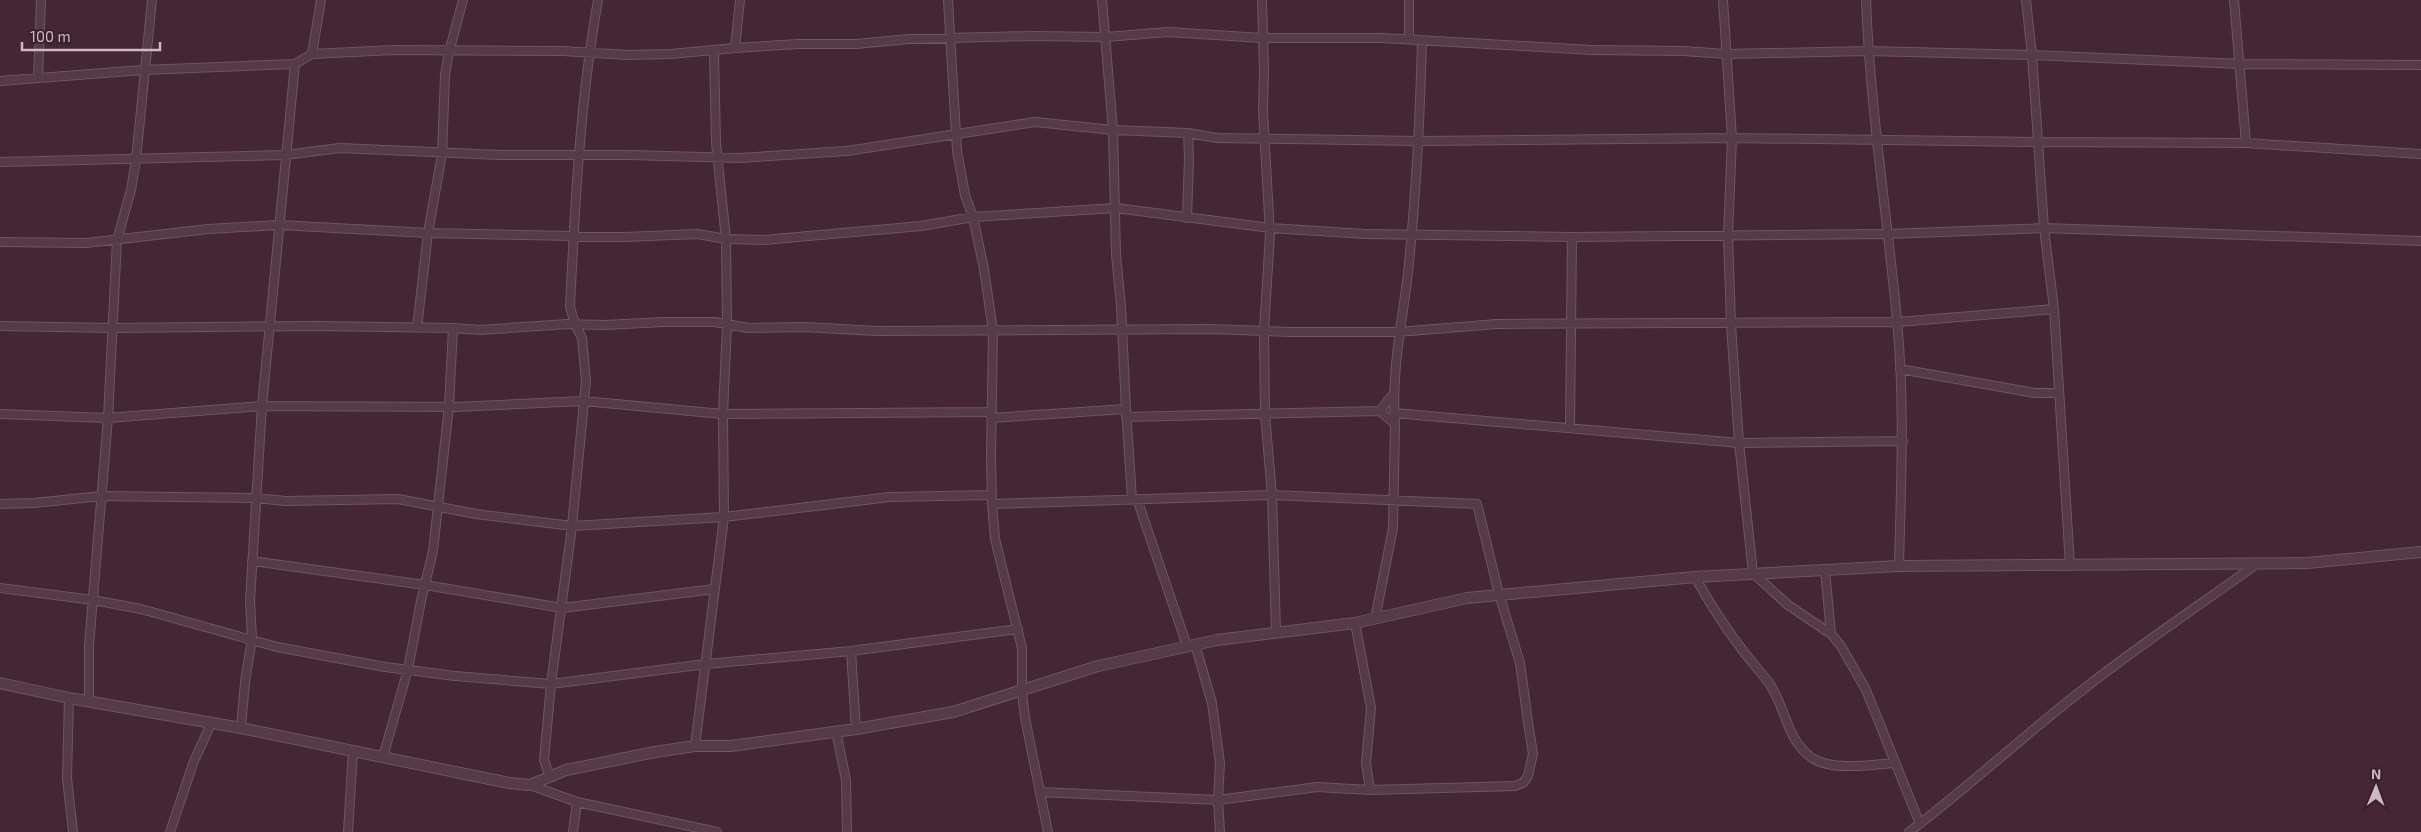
<svg xmlns="http://www.w3.org/2000/svg" width="2421" height="832" font-family="'Exo 2',sans-serif">
	<rect width="100%" height="100%" fill="#452734"/>
	<g fill="none" stroke-linecap="round" stroke-linejoin="round">
		<defs>
			<path id="minor" d="M948,0L957,151L965,195L973,217L984,269L993,331L991,454L992,504L995,539L1022,648V692L1025,718L1048,832
				M1102,0L1113,130L1116,255L1121,306L1126,409
				M1723,0L1732,138L1728,235L1731,324L1739,443L1753,573L1788,605L1831,634L1841,646L1866,690L1920,824
				M1866,0C1870,107 1887,214 1897,320C1905,402 1901,485 1899,566
				M2026,0L2032,55L2044,228L2054,309L2070,566
				M2234,0L2246,143
				M1409,39V0
				M735,48L740,0
				M312,54L321,0
				M38,78L41,0
				M0,81L143,70L295,64L312,54L394,50L563,51L627,55L671,54L735,48L798,44H856L909,39L1033,36L1106,37L1168,32L1263,38H1383L1592,50L1684,51L1726,54L1868,51L2032,55L2241,64L2421,65
				M0,162L285,155L340,148L500,155H629L740,158L847,151L1035,122L1113,130L1188,133L1217,138L1420,141L1732,138L2038,142L2246,143L2421,154
				M1187,218L1189,158L1188,133
				M0,242L86,243L208,229L279,225L428,233L624,237L698,234L726,239L764,240L921,226L973,217L1116,208L1270,228L1366,234L1572,237L1888,234L2044,228L2421,241
				M0,326L112,328L316,326L453,328L480,330L567,324L605,325L663,322H715L748,328L804,327L877,331L1209,329L1291,332H1398L1497,324L1898,322L2054,309
				M417,328L428,233L442,154L445,75L449,52L463,0
				M1900,369L2035,393H2059
				M1394,413L1739,443L1903,441
				M0,414L108,418L262,406L455,407L583,401L723,414L991,412
				M1126,417L1380,411L1393,394
				M991,418L1126,409L1132,499
				M1395,424C1391,372 1402,324 1408,273C1416,196 1420,118 1422,41
				M1570,427L1572,237
				M1137,499L1187,646
				M0,504L34,503L102,496L256,498L285,501L398,499L476,514L572,526L724,517L890,497L991,495
				M992,504L1272,495L1276,632
				M252,561L425,585L562,608L715,589
				M1825,570L1831,634
				M1695,577C1708,600 1722,623 1738,644C1748,658 1759,670 1769,683C1786,707 1786,740 1812,758C1832,771 1872,765 1894,763
				M0,588L93,600L141,609L277,647L385,667L455,676L551,684L706,664L851,651L1018,629
				M1375,619L1393,528L1395,424L1380,411
				M1355,623L1371,708L1366,763L1370,790
				M1195,644L1212,703L1220,763L1218,800L1220,832
				M851,651L856,729
				M69,698L67,778L73,832
				M89,700V646L108,418L117,240L131,190L136,160L152,0
				M241,728L245,682L252,639L250,601L262,406L295,64
				M836,731L846,780L847,832
				M695,746L724,517L723,414L727,324L726,239L716,143L714,52
				M383,757L408,669L421,601L433,551L449,406L453,328
				M550,777L544,760L551,684L572,526L586,381L582,338L575,324L570,307C575,204 580,101 598,0
				M530,785L577,802L717,832
				M1040,792L1218,800L1317,787L1370,790L1515,786L1523,783L1528,776L1533,754L1528,722L1520,663L1499,594L1477,504L1272,495L1265,414L1264,330L1270,234L1263,111L1264,70L1262,0
				M170,832L194,761L211,724
				M348,832L353,751
				M573,832L577,802
				M1909,832C1970,786 2025,734 2085,688C2141,644 2200,605 2258,563"/>
			<path id="tertiary" d="M0,683L69,698L241,728L509,783L530,785L566,770L655,752L695,746H731L856,729L953,712L1098,666L1217,640L1355,623L1467,598L1695,577L1899,566L2307,563L2421,552"/>
		</defs>
		<use href="#minor" stroke="#6e5761" stroke-width="10"/>
		<use href="#tertiary" stroke="#6e5761" stroke-width="12"/>
		<use href="#minor" stroke="#543b46" stroke-width="8"/>
		<use href="#tertiary" stroke="#543b46" stroke-width="10"/>
	</g>
	<g transform="translate(2376 787) rotate(1)" stroke="#39202b" stroke-width="4" paint-order="stroke">
	<path d="M0-4L9 19L0 12L-9 19Z" fill="#cdb9c1"/>
	<text y="-8" font-size="14" font-weight="bold" text-anchor="middle" fill="#cdb9c1">N</text>
	</g>
	<path d="M22 42v8h138v-8" fill="none" stroke="#cdb9c1" stroke-width="2.5"/>
	<text x="30" y="42" font-size="15" fill="#cdb9c1" stroke="#39202b" stroke-width="4" paint-order="stroke">100 m</text>
</svg>
